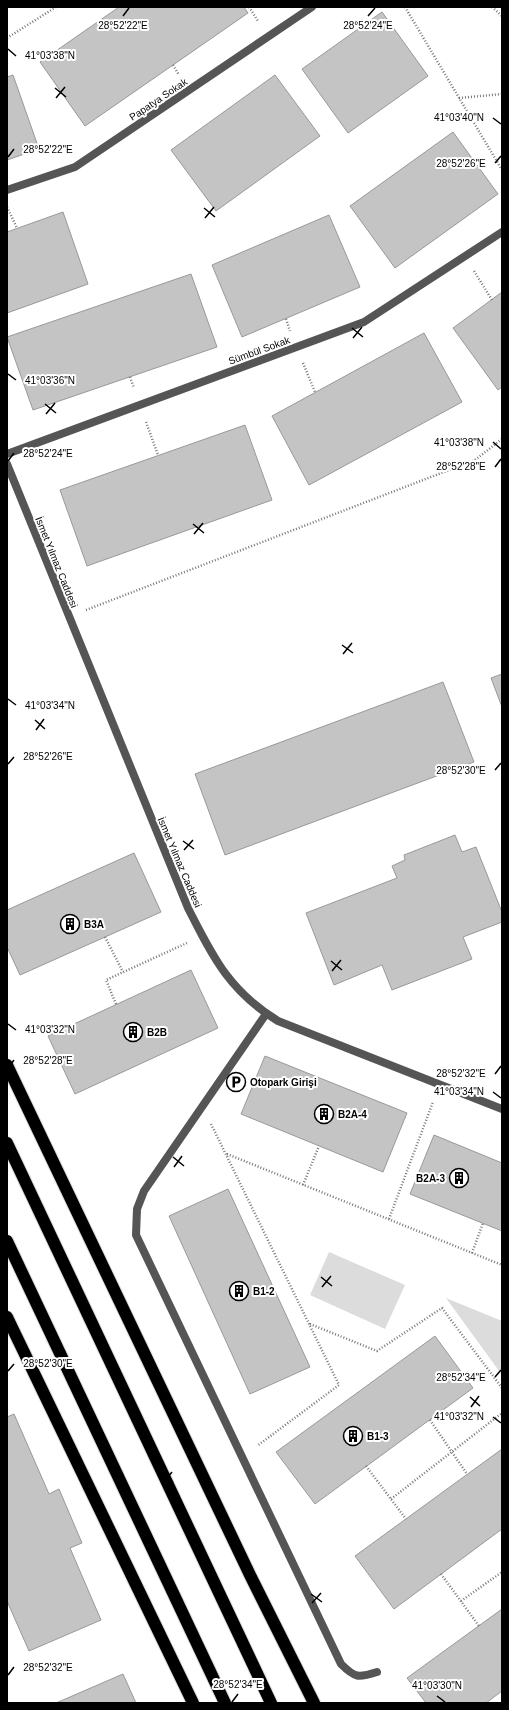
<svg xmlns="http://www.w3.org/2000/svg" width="509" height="1710" font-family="Arial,sans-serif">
	<rect width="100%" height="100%" fill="#fff"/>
	<path fill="#dcdcdc" d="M329,1252L405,1285L385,1329L310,1295Z
		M446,1298L502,1321V1375Z"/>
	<path fill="#c4c4c4" stroke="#999" d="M119,7H244L248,13L85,126L40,62Z
		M382,12L428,76L348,133L302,69Z
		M13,75L39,149L7,160V77Z
		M275,75L320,136L216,211L171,150Z
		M453,132L498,194L395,268L350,206Z
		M63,212L88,284L7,313V232Z
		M329,215L360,287L242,337L212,265Z
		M191,274L217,347L33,410L7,337Z
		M502,292V387L498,390L453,328Z
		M424,333L462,402L309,485L272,416Z
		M245,425L272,500L87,566L60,490Z
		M502,674V707L491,678Z
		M443,682L474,762L225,855L195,774Z
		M455,835L462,852L476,847L502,912V922L463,937L472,959L392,990L382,965L334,985L306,913L397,878L392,866L405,860L404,855Z
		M134,853L161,912L20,975L7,947V910Z
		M191,970L218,1028L75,1094L48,1036Z
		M265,1056L407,1113L383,1172L241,1114Z
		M434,1135L502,1163V1231L410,1194Z
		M228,1189L310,1367L250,1394L169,1216Z
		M435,1336L473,1388L315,1504L276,1452Z
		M14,1414L49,1494L59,1489L82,1543L70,1548L101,1620L29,1651L7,1601V1417Z
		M502,1449V1529L394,1609L355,1556Z
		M502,1609V1691L486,1703H426L407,1678Z
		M123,1674L136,1703H56Z"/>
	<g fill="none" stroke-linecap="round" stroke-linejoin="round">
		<defs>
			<path id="highway" d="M7,1065L250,1575L314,1703
				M7,1143L271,1703
				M7,1241L225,1703
				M7,1317L193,1703"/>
		</defs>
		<use href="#highway" stroke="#dbdbdb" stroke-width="14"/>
		<path stroke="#777" stroke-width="2.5" stroke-dasharray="1 2" stroke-linecap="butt" d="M249,7L258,21
			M405,7L502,170
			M492,7L502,16
			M7,38L56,7
			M173,65L179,75
			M459,98L502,94
			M7,207L17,228
			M474,271L492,300
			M286,319L290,331
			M303,363L315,392
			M130,377L134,388
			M146,422L158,455
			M86,610L475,460L502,439
			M105,937L123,972
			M116,1004L106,980L187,943
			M211,1124L339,1385L257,1446
			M227,1154L502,1265
			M303,1185L319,1146
			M389,1219L433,1102
			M472,1253L483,1223
			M310,1324L377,1351L442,1308L502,1388
			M430,1420L467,1474
			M366,1466L406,1519
			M391,1499L502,1413
			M441,1574L479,1626
			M461,1601L502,1572"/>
		<path stroke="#555" stroke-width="8" d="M7,190L75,167L312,7
			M7,454L364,322L502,232
			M7,464L188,908C213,957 229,991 278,1021L502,1109
			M266,1014L144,1191L137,1209L136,1235L341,1664C355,1678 358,1678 377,1672"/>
		<use href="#highway" stroke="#000" stroke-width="12"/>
	</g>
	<path fill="none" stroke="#000" stroke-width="1.5" d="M123,16L129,8M368,16L375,8M8,49L16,56M55,88L66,97M56,98L65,87M493,118L501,124M8,157L14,149M495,163L501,156M204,208L215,217M205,218L214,207M352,328L363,337M353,338L362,327M8,374L16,380M45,404L56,413M46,414L55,403M493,442L501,449M8,461L14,453M495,467L501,459M193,524L204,533M194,534L203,523M342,645L353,653M343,654L352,643M8,699L16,705M35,720L45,729M36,730L44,719M8,764L14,757M495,770L501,763M183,841L194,849M184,850L193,840M331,961L342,970M332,971L341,960M8,1024L16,1030M8,1068L14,1060M495,1074L501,1066M493,1092L501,1098M173,1157L184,1166M174,1167L182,1156M321,1277L332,1286M322,1287L331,1276M8,1371L14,1364M495,1377L501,1370M470,1397L480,1406M471,1407L479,1396M493,1417L501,1423M162,1473L173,1482M163,1483L172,1472M311,1594L322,1602M312,1603L321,1593M8,1675L14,1667M437,1696L445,1702M232,1702L238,1694"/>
	<defs>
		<symbol id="building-ring" viewBox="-11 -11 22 22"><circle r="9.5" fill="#fff" stroke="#000" stroke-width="1.5"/><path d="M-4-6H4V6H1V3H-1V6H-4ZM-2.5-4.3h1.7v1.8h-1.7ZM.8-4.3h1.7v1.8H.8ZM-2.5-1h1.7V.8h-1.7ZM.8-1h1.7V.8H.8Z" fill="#000"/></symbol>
		<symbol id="parking-ring" viewBox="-11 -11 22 22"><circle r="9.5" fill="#fff" stroke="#000" stroke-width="1.5"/><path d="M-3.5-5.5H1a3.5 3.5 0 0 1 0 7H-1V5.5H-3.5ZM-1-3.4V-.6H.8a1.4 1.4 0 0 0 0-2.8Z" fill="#000"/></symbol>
	</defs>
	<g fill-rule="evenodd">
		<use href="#building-ring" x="59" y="913" width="22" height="22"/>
		<use href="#building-ring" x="122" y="1021" width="22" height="22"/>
		<use href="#parking-ring" x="225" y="1071" width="22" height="22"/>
		<use href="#building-ring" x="313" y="1103" width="22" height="22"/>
		<use href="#building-ring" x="448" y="1167" width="22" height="22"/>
		<use href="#building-ring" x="228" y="1280" width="22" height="22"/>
		<use href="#building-ring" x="342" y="1425" width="22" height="22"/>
	</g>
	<g text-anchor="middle" stroke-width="4" stroke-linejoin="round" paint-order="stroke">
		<g font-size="10" fill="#000" stroke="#fff">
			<text transform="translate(158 99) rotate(-34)" y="4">Papatya Sokak</text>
			<text transform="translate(259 350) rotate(-20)" y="4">Sümbül Sokak</text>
			<text transform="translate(57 562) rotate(68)" y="4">İsmet Yılmaz Caddesi</text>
			<text transform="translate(180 862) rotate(67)" y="4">İsmet Yılmaz Caddesi</text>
		</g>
		<g font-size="10" font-weight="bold" fill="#000" stroke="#fff" text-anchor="start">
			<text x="84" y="928">B3A</text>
			<text x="147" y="1036">B2B</text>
			<text x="250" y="1086">Otopark Girişi</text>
			<text x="338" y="1118">B2A-4</text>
			<text x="445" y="1182" text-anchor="end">B2A-3</text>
			<text x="253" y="1295">B1-2</text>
			<text x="367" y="1440">B1-3</text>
		</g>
	</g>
	<g font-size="10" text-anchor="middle" fill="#000" stroke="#fff" stroke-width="4" stroke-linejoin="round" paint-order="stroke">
		<text x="368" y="29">28°52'24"E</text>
		<text x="123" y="29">28°52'22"E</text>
		<text x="50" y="59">41°03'38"N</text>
		<text x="459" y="121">41°03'40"N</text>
		<text x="48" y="153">28°52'22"E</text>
		<text x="461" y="167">28°52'26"E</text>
		<text x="50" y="384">41°03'36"N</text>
		<text x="459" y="446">41°03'38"N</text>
		<text x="48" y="457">28°52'24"E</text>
		<text x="461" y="470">28°52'28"E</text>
		<text x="50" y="709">41°03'34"N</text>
		<text x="48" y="760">28°52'26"E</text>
		<text x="461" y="774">28°52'30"E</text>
		<text x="50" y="1033">41°03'32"N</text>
		<text x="48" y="1064">28°52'28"E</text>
		<text x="461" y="1077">28°52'32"E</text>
		<text x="459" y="1095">41°03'34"N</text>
		<text x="48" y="1367">28°52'30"E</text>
		<text x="461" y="1381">28°52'34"E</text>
		<text x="459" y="1420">41°03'32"N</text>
		<text x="48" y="1671">28°52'32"E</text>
		<text x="238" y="1688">28°52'34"E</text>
		<text x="437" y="1689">41°03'30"N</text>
	</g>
	<rect width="509" height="1710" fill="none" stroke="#000000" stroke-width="16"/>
</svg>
